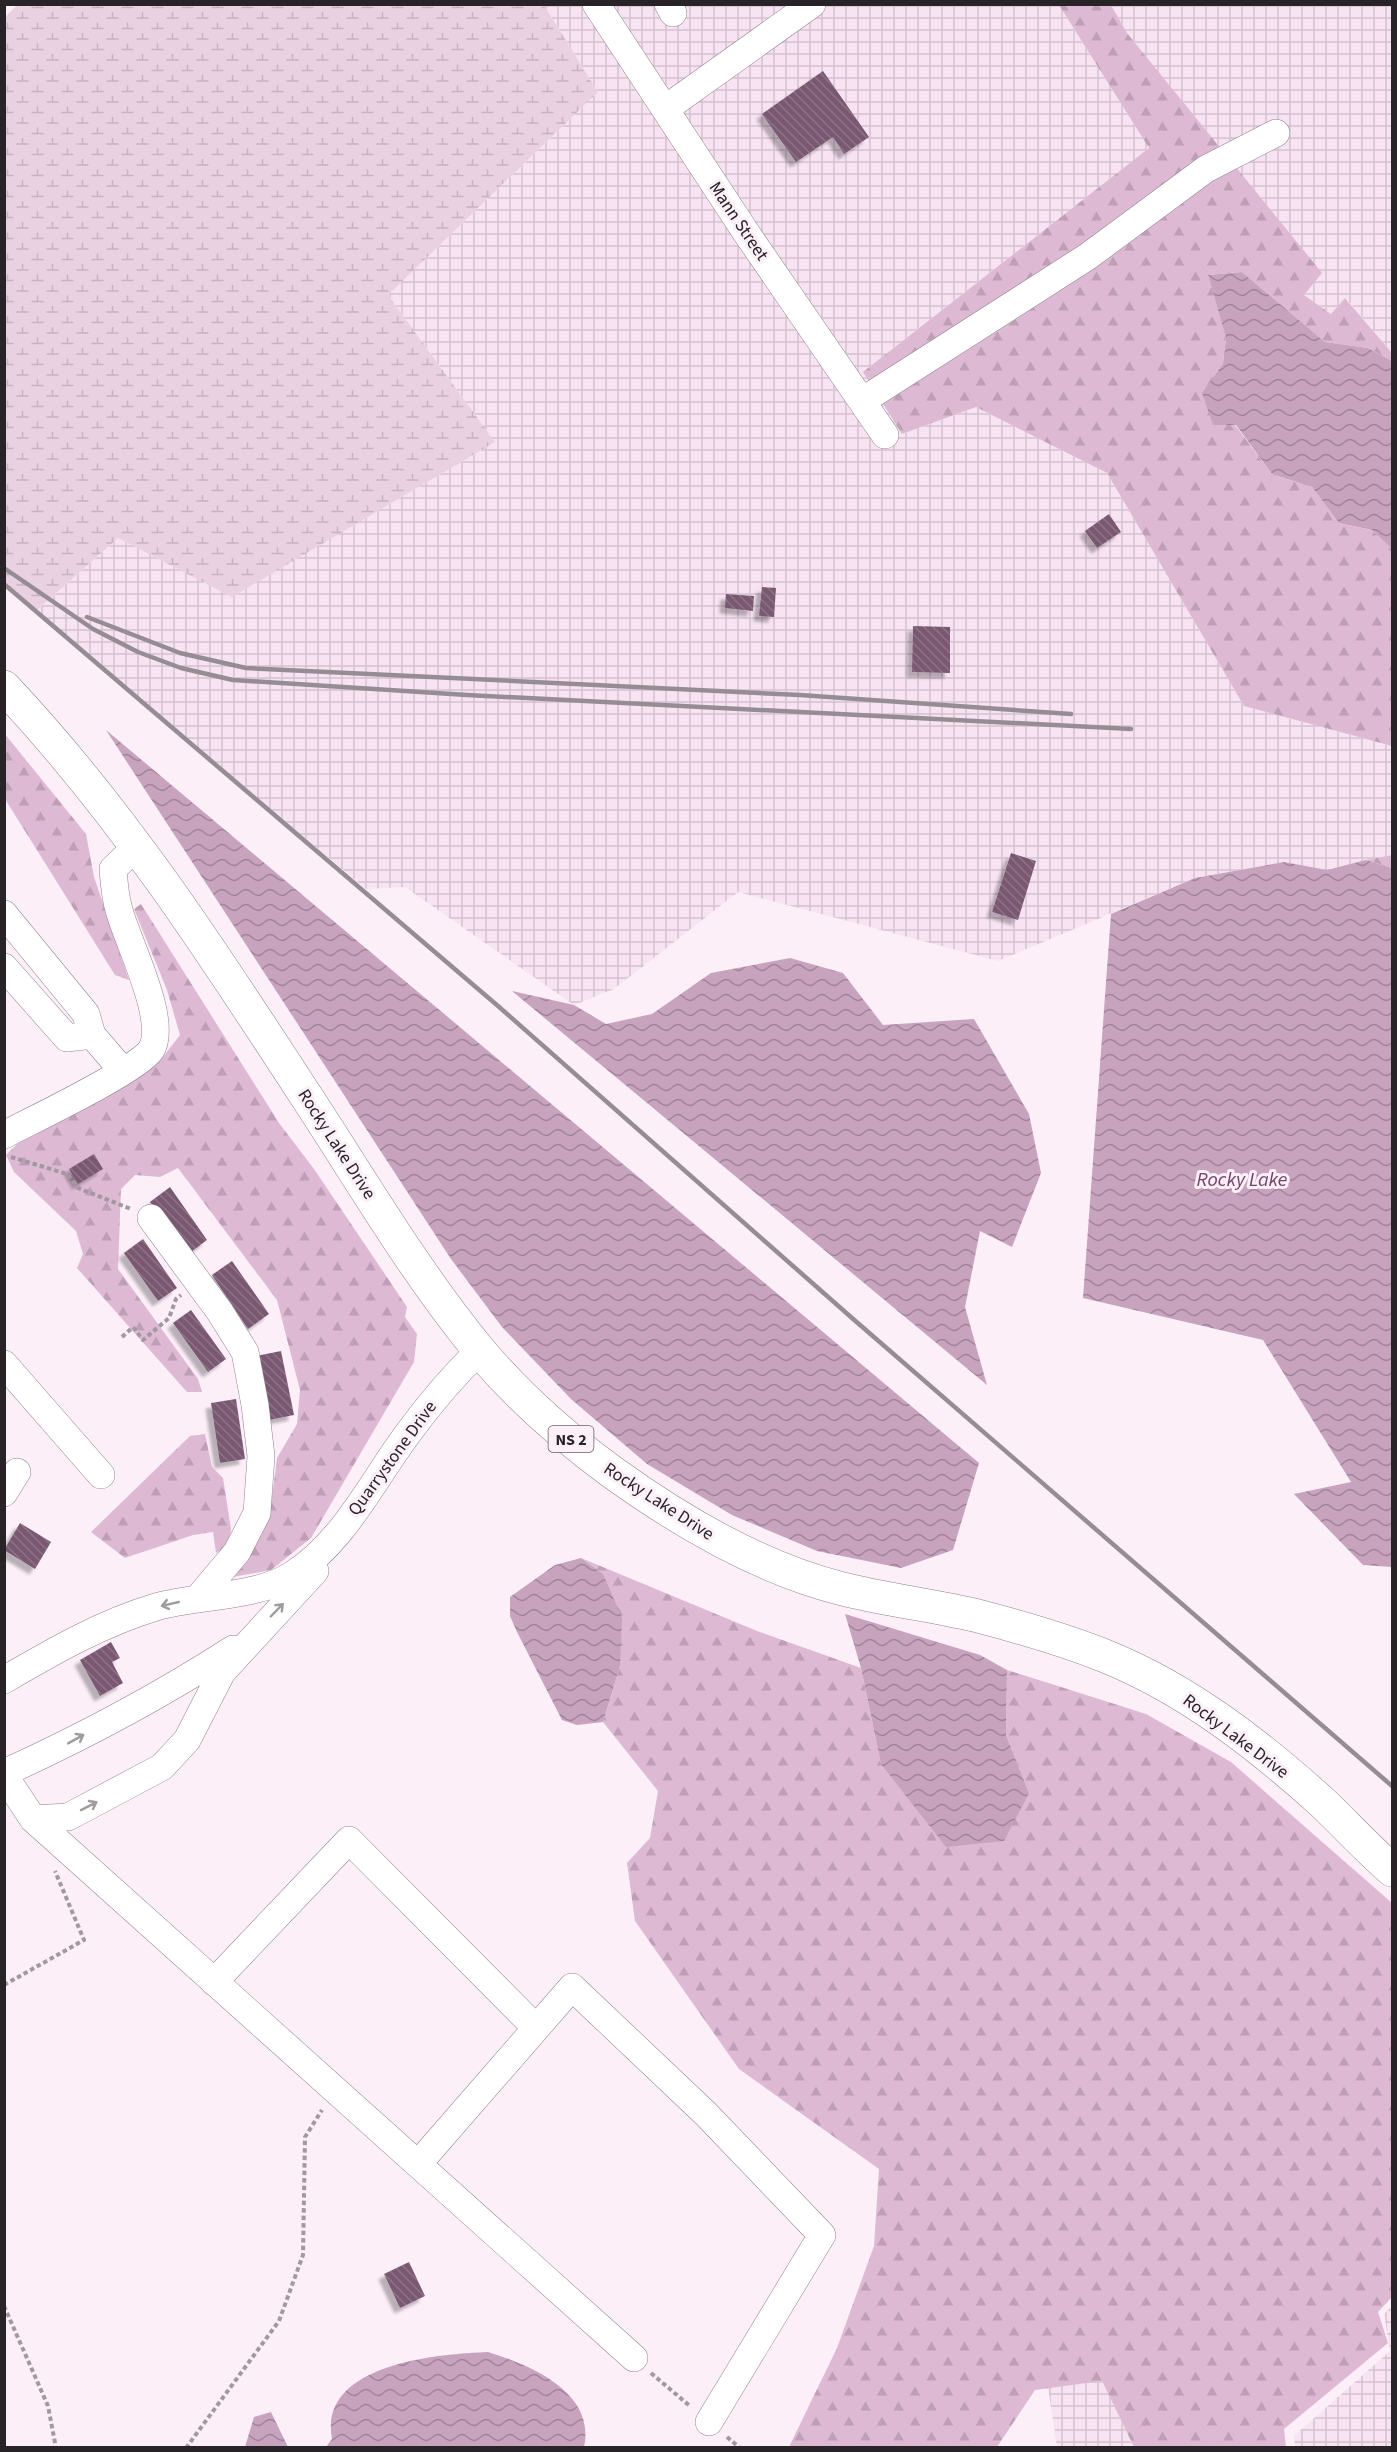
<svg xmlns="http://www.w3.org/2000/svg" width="1397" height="2452" font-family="'Source Sans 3',sans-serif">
	<defs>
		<pattern id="industrial-grid" width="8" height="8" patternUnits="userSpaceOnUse" patternTransform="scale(1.5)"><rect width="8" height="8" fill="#f7e3f2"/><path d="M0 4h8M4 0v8" fill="none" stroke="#d4c2d0"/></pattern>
		<pattern id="forest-firs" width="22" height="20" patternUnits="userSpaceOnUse" patternTransform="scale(1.5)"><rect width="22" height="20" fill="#deb9d4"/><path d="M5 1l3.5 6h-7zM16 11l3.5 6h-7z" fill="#be9fb6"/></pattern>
		<pattern id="wetland-marsh" width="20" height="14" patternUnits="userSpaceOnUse" patternTransform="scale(1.5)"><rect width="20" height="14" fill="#e9d1e2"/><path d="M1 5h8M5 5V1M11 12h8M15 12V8" fill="none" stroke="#c8b3c2"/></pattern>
		<pattern id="water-waves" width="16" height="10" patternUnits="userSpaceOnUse" patternTransform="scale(1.5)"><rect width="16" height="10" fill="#c7a3be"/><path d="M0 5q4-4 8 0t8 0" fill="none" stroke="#a2849a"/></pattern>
		<pattern id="building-back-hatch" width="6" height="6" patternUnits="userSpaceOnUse" patternTransform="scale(1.5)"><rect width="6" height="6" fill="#7a5972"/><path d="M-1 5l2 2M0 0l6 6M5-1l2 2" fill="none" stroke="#8b7285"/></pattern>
		<filter id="shadow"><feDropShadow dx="-5.5" dy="5.5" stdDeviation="1.5" flood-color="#0004"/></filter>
	</defs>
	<rect width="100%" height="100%" fill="#fceff8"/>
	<path fill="url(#industrial-grid)" d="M544,5H1059L1149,148L863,372L902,434L976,407L1107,473L1244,706L1392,746V855L1327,871L1284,862L1195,878L998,961L738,892L614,989L574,1005L405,887L366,889L36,611L118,538L232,596L495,442L388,295L598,92Z
		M1111,5H1392V353L1346,298L1331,314L1304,295L1321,273L1127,33Z
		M1392,2306V2447H1295L1294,2436L1390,2351L1384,2314Z
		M1102,2381L1134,2447H1057L1048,2387Z"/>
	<path fill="url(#forest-firs)" d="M1059,5H1111L1127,33L1322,273L1304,295L1331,314L1345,298L1392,353V361L1368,348L1325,342L1242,272L1208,275L1226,337L1223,364L1203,393L1235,425L1272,474L1312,487L1339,523L1372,530L1392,549V746L1244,706L1107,473L976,407L902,434L863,372L1149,148Z
		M4,733L86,834L94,877L129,980L115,975L5,799Z
		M1392,855V868L1366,860Z
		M141,904L279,1123L314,1169L407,1307L405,1317L417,1334L414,1362L311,1538L271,1570L233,1577L261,1527L272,1498L277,1458L297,1424L300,1390L277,1300L178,1168L160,1177L135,1175L121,1189L118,1269L198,1379L202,1392H187L77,1268L83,1254L76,1231L14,1172L6,1155L25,1136L159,1062L180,1035L167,990L134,909Z
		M205,1434L212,1467L223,1478L231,1529L228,1546L216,1553L213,1532L193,1535L125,1558L91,1532L190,1436Z
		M581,1558L757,1631L861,1668L881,1764L1029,1793L1006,1735L1007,1670L1146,1714L1231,1762L1392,1903V2297L1378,2312L1388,2343L1284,2429L1286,2447H1134L1102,2381L1035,2390L997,2447H789L837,2348L874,2246L879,2169L739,2069L635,1921L627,1863L650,1838L658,1791L603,1722L620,1666L603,1574Z"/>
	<path fill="url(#wetland-marsh)" d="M18,4L544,5L598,92L388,295L495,442L232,597L118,538L36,611L5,586L4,18Z"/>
	<path fill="url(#water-waves)" d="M1242,272L1325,342L1368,348L1392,361V549L1372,530L1339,523L1312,487L1272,474L1236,425H1213L1202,393L1223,364L1226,338L1208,275Z
		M106,730L979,1463L953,1550L901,1568L817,1551L732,1515L647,1464L571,1399L502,1327L451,1259Z
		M1366,860L1392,868V1567L1363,1565L1294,1494L1351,1482L1263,1340L1083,1298L1111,914L1195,878L1284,862L1327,870Z
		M790,958L843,973L883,1025L974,1019L1029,1114L1041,1173L1012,1247L980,1231L965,1307L987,1385L512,991L574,1005L606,1024L652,1014L711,973Z
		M581,1558L603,1574L622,1618L620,1666L603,1722L577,1725L562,1720L517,1632L510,1616V1597L555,1565Z
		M845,1614L980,1655L1007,1670L1006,1735L1029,1793L1004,1841L946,1847L881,1764L861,1668Z
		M488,2352C530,2365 596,2392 584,2447H326L332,2439C318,2364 437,2354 488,2352Z
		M271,2412L288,2447H245L254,2417Z"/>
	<path fill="url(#building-back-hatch)" filter="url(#shadow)" d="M823,71L869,137L844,154L833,137L796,162L762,114Z
		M1109,514L1121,532L1097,548L1085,531Z
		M762,587L776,588L774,617L759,616Z
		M726,594L754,596L753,611L725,608Z
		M913,626L950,627V673L912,672Z
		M1011,853L1036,861L1018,920L992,912Z
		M94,1154L103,1169L78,1184L69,1169Z
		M170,1187L207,1240L187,1255L150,1202Z
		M143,1239L177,1288L158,1301L124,1253Z
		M232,1261L269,1314L248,1329L212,1275Z
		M191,1310L226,1359L208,1372L173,1323Z
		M281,1351L294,1415L269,1420L256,1356Z
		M236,1399L245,1459L220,1463L211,1403Z
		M20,1523L51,1542L35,1569L4,1550Z
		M111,1642L120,1658L112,1662L123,1683L100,1696L80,1660Z
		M409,2262L425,2296L400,2308L384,2274Z"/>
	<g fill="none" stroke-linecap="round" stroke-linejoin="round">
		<defs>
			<path id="minor" d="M596,4L747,234L885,435
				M668,4L673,13
				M665,109L812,4
				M862,401L1087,257L1206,169L1276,133
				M4,914L86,1014L92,1035L123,1071
				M4,967L67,1038L92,1035
				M4,1135C32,1120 136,1071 151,1050C169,1021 127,941 119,910C115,897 114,882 113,869L136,847
				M151,1218L220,1312L245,1352L255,1405L261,1456L257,1513L237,1552L199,1597
				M4,1364L101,1475
				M4,1493L17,1472
				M4,1680C52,1652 102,1623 156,1607C197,1595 256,1598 292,1575C345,1541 372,1481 409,1432C431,1402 453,1376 480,1350
				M4,1773C83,1737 160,1696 233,1649
				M4,1775L33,1819L634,2358
				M33,1819L68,1817L162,1767L187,1740L222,1672L315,1571
				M214,1982L349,1840L536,2028
				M418,2164L572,1987L706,2114L822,2235L709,2422"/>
			<path id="major" d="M4,687C122,812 215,956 308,1099C363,1183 415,1272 479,1350C517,1395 564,1437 612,1472C680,1521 757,1567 839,1588C885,1600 932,1605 978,1616C1020,1627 1065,1640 1105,1656C1187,1689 1259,1745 1324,1804C1347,1826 1368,1849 1392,1870"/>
		</defs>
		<use href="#minor" stroke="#91848d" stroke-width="28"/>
		<use href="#major" stroke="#91848d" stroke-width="34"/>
		<path stroke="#a2989f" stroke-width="4" stroke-dasharray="4.5 3" stroke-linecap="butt" d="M11,1157L67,1174L78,1188L131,1209
			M122,1337L133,1327L143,1340L169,1318L176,1299L181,1295
			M4,1985L84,1940L55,1871
			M4,2306L48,2406L56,2448
			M651,2373L691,2407
			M727,2437L740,2448
			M186,2448L279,2321L303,2255L305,2137L322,2110"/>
		<use href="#minor" stroke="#fff" stroke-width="27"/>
		<use href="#major" stroke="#fff" stroke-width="33"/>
		<path stroke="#968d94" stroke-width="4.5" d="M4,568L93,629L138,652L181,668L233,680L467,695L1131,729
			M4,584L498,1006L852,1318L1392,1786
			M87,617L180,653L246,668L800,695L1071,714"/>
	</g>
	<defs><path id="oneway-shaft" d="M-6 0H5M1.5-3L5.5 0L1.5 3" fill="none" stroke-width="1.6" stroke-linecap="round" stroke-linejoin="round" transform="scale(1.5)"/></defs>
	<g stroke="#9e9c9e">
		<use href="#oneway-shaft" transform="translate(170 1604) rotate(167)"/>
		<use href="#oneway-shaft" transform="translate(277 1610) rotate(-46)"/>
		<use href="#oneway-shaft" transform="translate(76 1739) rotate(-29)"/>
		<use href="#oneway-shaft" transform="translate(89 1806) rotate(-27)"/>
	</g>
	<g text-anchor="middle" stroke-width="6" stroke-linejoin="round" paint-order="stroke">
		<rect fill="#fceff8" stroke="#686066" stroke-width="1.5" x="548.5" y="1426" width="45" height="26" rx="4.5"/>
		<g font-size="16" font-weight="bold" fill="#282327">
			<text x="571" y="1445">NS 2</text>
		</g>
		<g font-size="18" fill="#282327" stroke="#fceff8">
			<text transform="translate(739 221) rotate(56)" y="6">Mann Street</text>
			<text transform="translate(337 1144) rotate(57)" y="6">Rocky Lake Drive</text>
			<text transform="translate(392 1458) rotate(-54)" y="6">Quarrystone Drive</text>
			<text transform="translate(659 1501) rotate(33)" y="6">Rocky Lake Drive</text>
			<text transform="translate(1236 1736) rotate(37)" y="6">Rocky Lake Drive</text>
		</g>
		<g font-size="20" font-style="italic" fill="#744368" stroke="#fceff8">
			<text x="1242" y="1186">Rocky Lake</text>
		</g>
	</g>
	<rect width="1397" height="2452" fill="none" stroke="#282327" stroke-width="12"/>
</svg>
